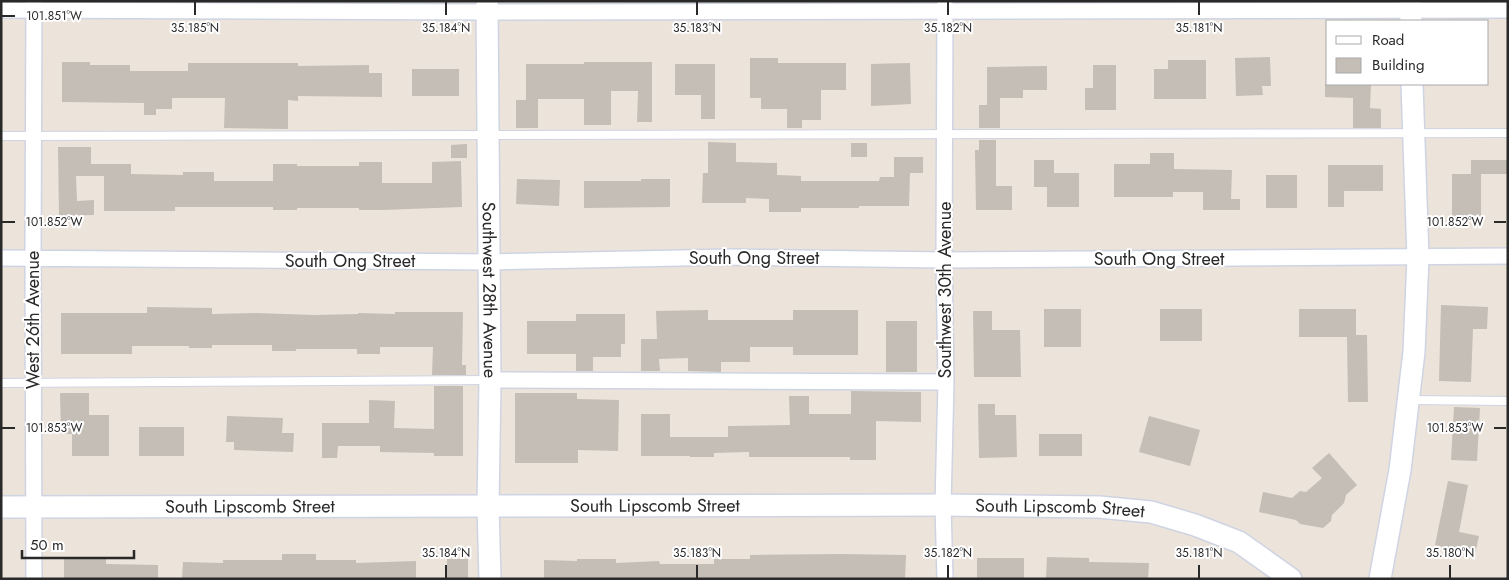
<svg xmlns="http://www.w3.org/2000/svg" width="1509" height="580" font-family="Jost,sans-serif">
	<rect width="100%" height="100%" fill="#ece3da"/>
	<path fill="#c4beb6" d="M1270,57L1271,86H1262L1263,95L1236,96L1235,58Z
		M750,58H778V63H846V90H821V120H802V128H787V109H761V98H750Z
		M1168,60H1206V99H1154V69H1168Z
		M62,62H90V65H130V71H188V63H298V66L369,65V73H382V97L298,96V101L288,100V129L224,128L225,98H172V109H156V115H144V103L62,102Z
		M584,62H652V122H637L638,91H611V125H584V99H538V128H516V100H526V64H584Z
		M910,63L911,104L871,106V64Z
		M675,64H715V119H701V95H675Z
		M1093,65H1116V110H1085V88H1093Z
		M1047,66V90H1023V98H1000V128H979V105H987V67Z
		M412,69H459V96H412Z
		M1325,84H1371L1370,108L1381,109V128H1353V98L1325,97Z
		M979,140H996V186H1012V210H976L975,150H979Z
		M708,142L736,143V162L777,163V175L801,176V181H879L880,177H894V157H923V173H910L909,206H859V208H801V212H769V199L746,198V203H702L703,173H708Z
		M851,143H867V157H851Z
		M467,144V158H451V145Z
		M58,147H91V164H131V174L183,175V172H214V181H273V164H297V166H359V162H382V183H432V162L461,161L462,207L382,210H359V208H297V210H273V207H175V211H104V176H76L77,201L94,200V215L59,216Z
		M1150,153H1174V169L1232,170L1231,199H1240V210H1203V192H1173V197H1114V164H1150Z
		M1034,160H1054V173H1079V207H1047V187H1034Z
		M1471,160H1508V174H1481V216H1452V174H1471Z
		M1328,165H1383V191H1344V207H1328Z
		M1266,175H1297V208H1266Z
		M517,179L560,180L559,206L516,204Z
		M641,179H670V207L584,208V181H641Z
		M1441,305L1488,307L1487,329H1473L1471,382L1439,381Z
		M147,307L212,308V314L256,313L314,315L358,314V313L395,314V312H463L462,365H466V375H432L433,347H380V354H357V349H296V351H272V345H212V348H189V346H132V354H61V313H147Z
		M1044,309H1081V347H1044Z
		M1160,309H1202V341H1160Z
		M1299,309H1356V335H1367L1368,402H1348L1347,337H1299Z
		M708,310V320H793V310H858V355H793V347H750V362H721V372L688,371V358L659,359L660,371H641V339H657L656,311Z
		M973,311H992V330H1020L1021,377H974Z
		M576,314H625V344H621V357H593V371H576V354H527V321H576Z
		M886,321H917V372H886Z
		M434,386H463V456H434V453L380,452V446H338L337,458H322V423H369V400L395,401L394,428L434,429Z
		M851,391L921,392V422L876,421V460H850V457H749V452L714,453V457H690V456H641V414H670V437H728V426L790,425L789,396H809V414H851Z
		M60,393H89V415H109V456H72V434H61Z
		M515,393H577V399L619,400L618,451L578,450V463H515Z
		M978,404H995V415H1016L1017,457L979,458Z
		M1454,407L1480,408L1477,461L1451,460Z
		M227,416L283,418L282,433H294L293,452L234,450V442H226Z
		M1149,416L1200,430L1190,466L1139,452Z
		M139,427H184V456H139Z
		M1039,434H1082V456H1039Z
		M1329,453L1357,485L1346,495L1344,503L1332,515L1331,521L1323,528L1300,524L1296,520L1259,512L1263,492L1292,498L1300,491L1306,492L1322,478L1312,468Z
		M1448,481L1468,485L1459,532L1479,536L1475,554L1435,545Z
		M282,554H316V560H356V563L416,561V579H182L183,562L223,563V560H282Z
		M841,554L906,555L905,579H544V560L577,561V559H616V563L659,561L660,564H714V559H750V555Z
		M1047,557L1089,558V562L1149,563L1148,579H1046Z
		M977,558H1024V579H977Z
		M64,559H106V564L158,565V579H64Z
		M447,559H468V579H447Z"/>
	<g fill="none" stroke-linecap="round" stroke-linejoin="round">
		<defs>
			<path id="lane" d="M1,136L1508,133
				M1,383L488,380
				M1410,400L1508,401"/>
			<path id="street" d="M34,1L33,258L34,579
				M1,10L487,12L1508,10
				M1,258L489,262L731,257L944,260L1508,256
				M490,380L946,382
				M945,579L943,505L946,382L944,260L945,3"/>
			<g id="secondary">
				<path id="s1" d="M487,1L490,380L488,507L490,579"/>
				<path d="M1410,1L1411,21"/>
				<path id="s2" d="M1,507L943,505L1099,507L1151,512L1195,525L1239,542L1291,579"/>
				<path d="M1380,579L1400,470L1414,352L1418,257L1412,84"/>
			</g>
		</defs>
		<use href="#lane" stroke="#cfd4e3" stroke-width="10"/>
		<use href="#street" stroke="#cfd4e3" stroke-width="18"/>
		<use href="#secondary" stroke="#cfd4e3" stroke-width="24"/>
		<use href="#lane" stroke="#fff" stroke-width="8"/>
		<use href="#street" stroke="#fff" stroke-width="15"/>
		<use href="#secondary" stroke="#fff" stroke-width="21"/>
	</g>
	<path fill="none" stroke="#292929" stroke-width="2" d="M195,2V15M446,2V15M697,2V15M948,2V15M1199,2V15M2,16H15M2,222H15M1494,222H1506M2,428H15M1494,428H1506M446,565V578M697,565V578M948,565V578M1199,565V578M1450,565V578"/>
	<g text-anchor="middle" stroke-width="4" stroke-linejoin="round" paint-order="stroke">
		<g font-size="18" fill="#292929" stroke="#fff">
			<text x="754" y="264">South Ong Street</text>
			<text x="1159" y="265">South Ong Street</text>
			<text x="350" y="267">South Ong Street</text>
			<text dy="6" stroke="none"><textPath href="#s1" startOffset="289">Southwest 28th Avenue</textPath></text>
			<text transform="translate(945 290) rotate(-90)" y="6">Southwest 30th Avenue</text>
			<text transform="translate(33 320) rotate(-90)" y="6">West 26th Avenue</text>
			<text dy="6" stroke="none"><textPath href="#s2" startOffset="654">South Lipscomb Street</textPath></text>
			<text dy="6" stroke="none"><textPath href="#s2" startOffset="249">South Lipscomb Street</textPath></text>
			<text dy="6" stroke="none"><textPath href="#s2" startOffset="1059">South Lipscomb Street</textPath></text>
		</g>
	</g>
	<g font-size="12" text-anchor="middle" fill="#292929" stroke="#fff" stroke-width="4" stroke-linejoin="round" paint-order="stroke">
		<text x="54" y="20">101.851°W</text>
		<text x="195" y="32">35.185°N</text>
		<text x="446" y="32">35.184°N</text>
		<text x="697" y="32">35.183°N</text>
		<text x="948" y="32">35.182°N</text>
		<text x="1199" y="32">35.181°N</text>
		<text x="1455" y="226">101.852°W</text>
		<text x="54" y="226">101.852°W</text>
		<text x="1455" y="432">101.853°W</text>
		<text x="54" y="432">101.853°W</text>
		<text x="446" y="557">35.184°N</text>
		<text x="697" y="557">35.183°N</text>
		<text x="948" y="557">35.182°N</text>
		<text x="1199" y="557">35.181°N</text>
		<text x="1450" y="557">35.180°N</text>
	</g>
	<rect width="1509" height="580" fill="none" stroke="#292929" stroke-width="5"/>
	<rect x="1326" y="20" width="162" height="65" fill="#ffffff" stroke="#a9a9a9"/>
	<rect x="1336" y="36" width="25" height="8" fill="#ffffff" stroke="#a9a9a9"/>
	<text x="1372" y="45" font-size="15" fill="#292929">Road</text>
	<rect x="1336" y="58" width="25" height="15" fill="#c4beb6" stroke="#a9a9a9"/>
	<text x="1372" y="70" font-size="15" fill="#292929">Building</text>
	<path d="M22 550v8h112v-8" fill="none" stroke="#292929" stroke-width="2.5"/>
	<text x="30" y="550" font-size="15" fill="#292929" stroke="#ffffff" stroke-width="4" paint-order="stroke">50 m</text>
</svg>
